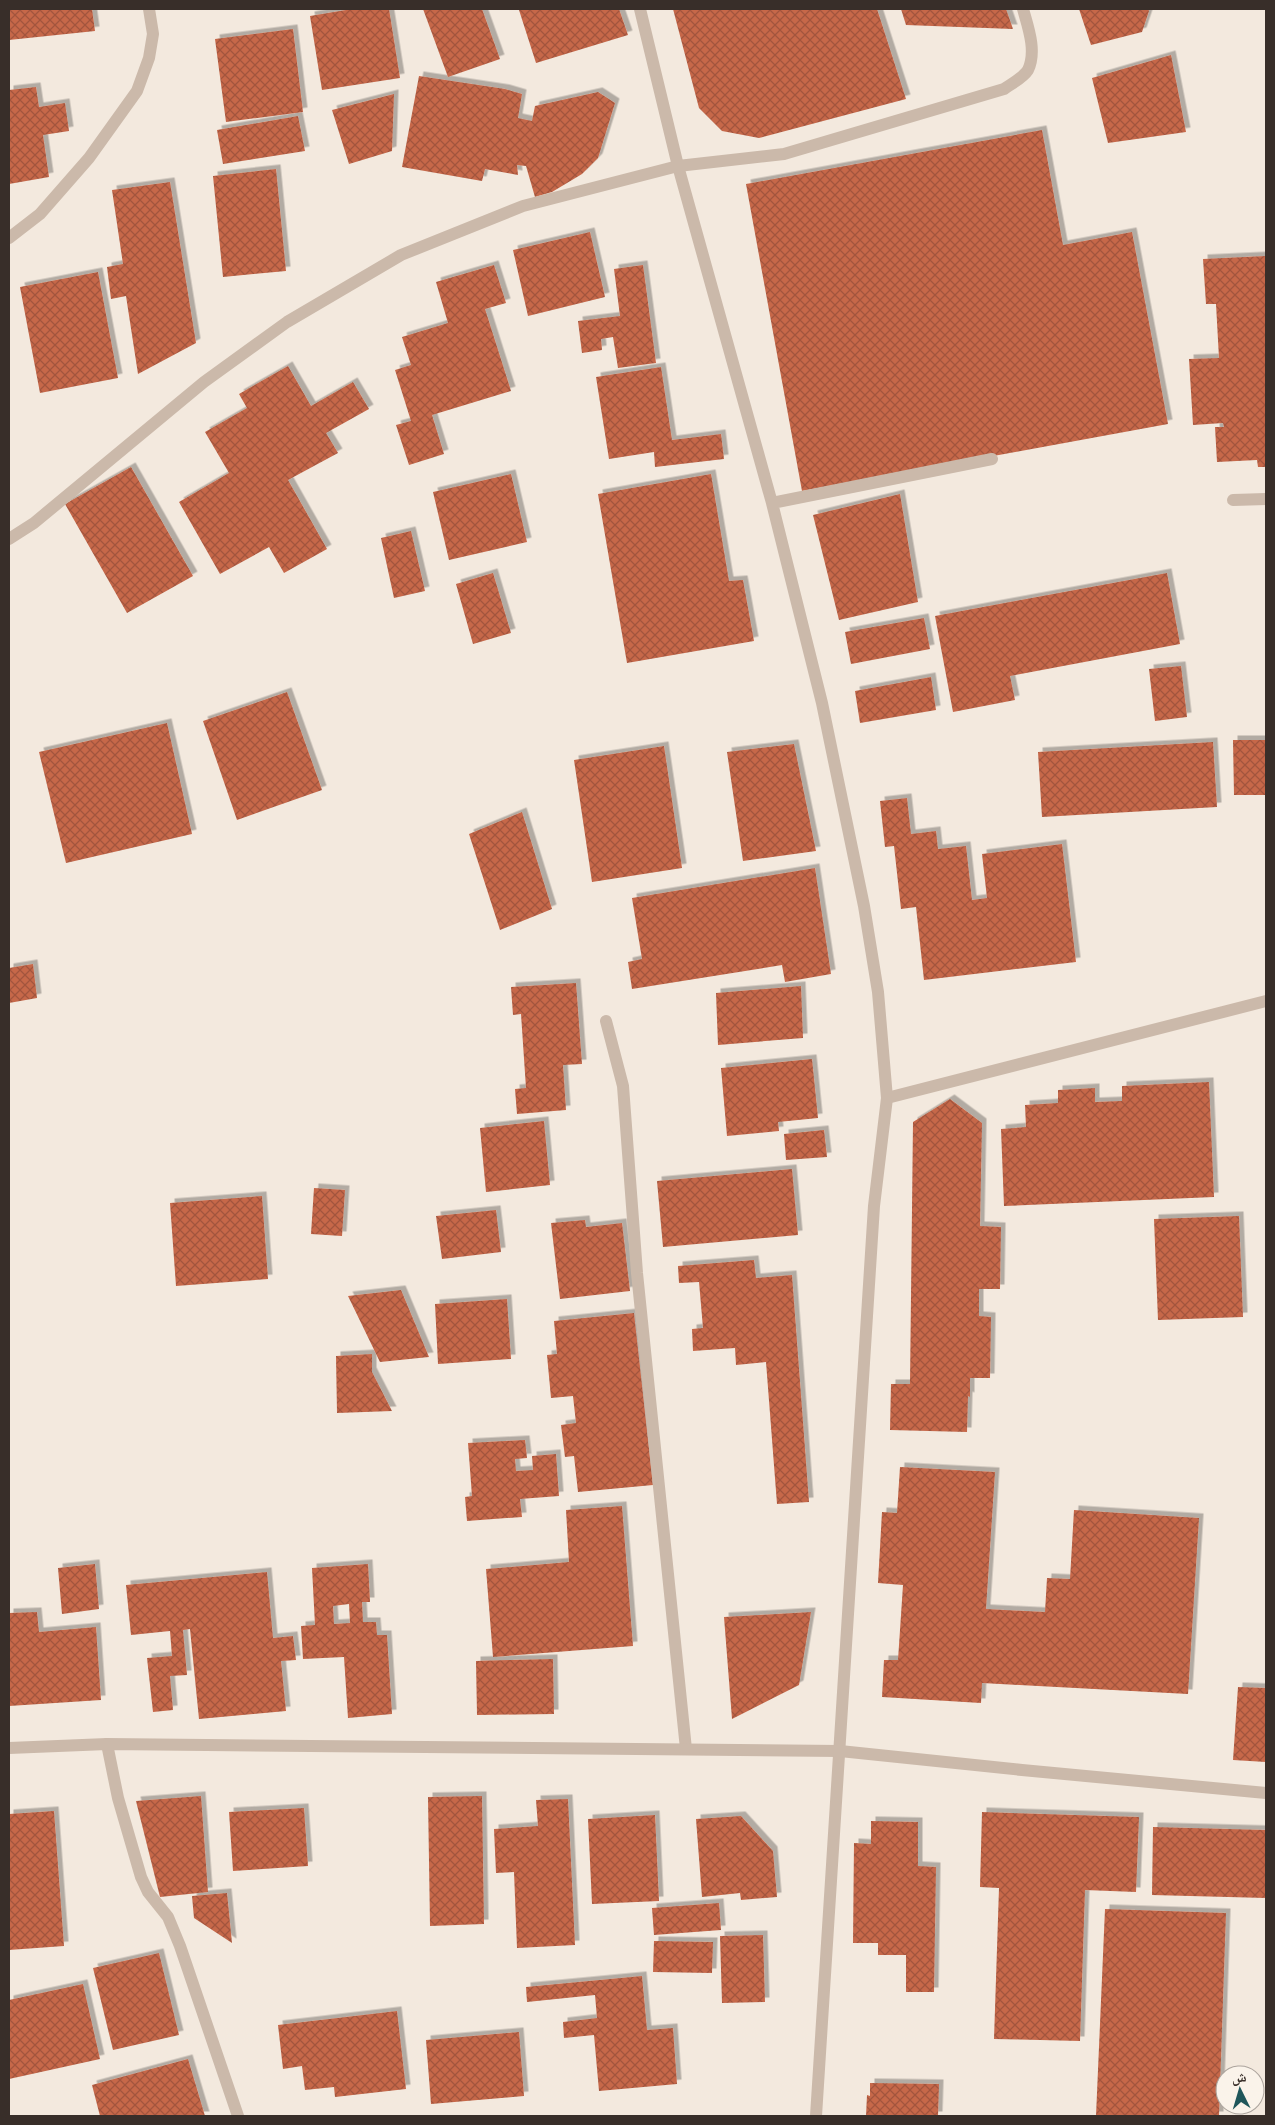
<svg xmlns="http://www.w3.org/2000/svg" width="1275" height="2125" font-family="Arial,'Noto Naskh Arabic',sans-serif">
	<defs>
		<pattern id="building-cross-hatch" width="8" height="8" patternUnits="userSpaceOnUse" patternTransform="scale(1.25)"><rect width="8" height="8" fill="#c66749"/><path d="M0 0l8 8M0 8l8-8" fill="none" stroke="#a2553d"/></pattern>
		<filter id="shadow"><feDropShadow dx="4.5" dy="-4.5" stdDeviation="0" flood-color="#0004"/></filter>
	</defs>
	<rect width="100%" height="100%" fill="#f3e9de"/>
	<path fill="url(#building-cross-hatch)" fill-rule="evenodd" filter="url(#shadow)" d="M9,9H92L95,31L9,40Z
		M352,9H389L400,78L322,90L310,16Z
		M423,9H482L500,59L448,77Z
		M522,9H619L628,35L536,63L519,10Z
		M673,9H877L906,99L759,138L722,131L699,108Z
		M901,9H1006L1013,29L906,25Z
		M1079,9H1148L1149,11L1142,32L1091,45Z
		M293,29L303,112L226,122L215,39Z
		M1171,55L1186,132L1108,143L1092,78Z
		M419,76L505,89L522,94L518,118L532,121L535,106L598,92L615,103L598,158L582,174L552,192L535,197L526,166L517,165L518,175L485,169L482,181L402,167Z
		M36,87L39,107L65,103L69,131L43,135L49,177L9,184V90Z
		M394,94L392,151L349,164L332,110Z
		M298,116L305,151L223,164L217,130Z
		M1042,130L1063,245L1132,232L1168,424L802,491L746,184Z
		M276,169L286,271L223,277L213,176Z
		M170,182L196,343L138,374L126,296L111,299L107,267L123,264L112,190Z
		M590,232L605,297L528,316L513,250Z
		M1266,256V467H1258L1257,460L1217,462L1215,427H1224L1223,423L1193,425L1189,359L1219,358L1216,304H1206L1203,259Z
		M494,265L506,303L485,309L511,391L432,415L444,454L409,465L396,425L411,421L395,370L411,365L402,337L448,323L436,282Z
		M643,265L656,363L618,368L613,337L601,339L602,350L582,353L578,321L620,316L614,269Z
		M98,272L118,378L40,393L20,287Z
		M288,366L311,406L353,382L369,409L326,433L338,453L288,480L327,549L284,573L269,547L220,574L179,502L229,473L205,432L247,408L239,394Z
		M661,367L672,440L721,434L724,459L655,467L654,452L609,459L596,377Z
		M131,467L193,576L127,613L65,504Z
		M511,474L527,542L449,560L433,492Z
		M711,474L729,581L743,580L754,641L627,663L598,494Z
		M900,494L918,602L839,620L813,515Z
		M411,531L425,591L394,598L381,538Z
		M493,573L511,633L473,644L456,584Z
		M1167,573L1180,644L1010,676L1015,700L953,712L935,616Z
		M924,618L930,649L851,664L845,632Z
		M1181,666L1187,717L1155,721L1149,669Z
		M931,677L936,710L860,723L855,691Z
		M287,692L322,790L237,820L203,721Z
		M167,723L192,834L66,863L39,752Z
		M1233,740H1266V795H1234Z
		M1213,742L1217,807L1042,817L1038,752Z
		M794,744L816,851L743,861L727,752Z
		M664,746L682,868L592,882L574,760Z
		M907,798L911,834L936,831L938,849L966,846L972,900L987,898L982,854L1062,844L1076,962L924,980L916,907L901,909L894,846L885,847L880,801Z
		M522,812L552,909L500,930L469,834Z
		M815,868L831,974L785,982L782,965L632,989L628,962L642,959L632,898Z
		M33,964L37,998L9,1003V968Z
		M576,983L582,1064L563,1065L566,1110L517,1114L515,1089L526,1088L521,1014L513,1015L511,987Z
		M801,986L803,1038L718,1045L716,993Z
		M812,1059L818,1118L778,1122L779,1131L727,1136L721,1068Z
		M1209,1082L1214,1197L1004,1206L1001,1129L1026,1127L1025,1105L1058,1103V1090L1095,1088V1102L1122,1101V1086Z
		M950,1099L982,1123L980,1226L1001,1227L1000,1289H979V1316L991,1317L990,1378H970V1397L968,1396L967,1432L890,1430L891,1384H910L913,1122Z
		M544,1121L550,1185L486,1192L480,1128Z
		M824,1130L827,1157L786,1160L784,1134Z
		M792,1169L798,1235L663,1247L657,1181Z
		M314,1188L345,1190L342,1236L311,1234Z
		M262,1196L268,1279L176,1286L170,1203Z
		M496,1210L501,1252L442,1259L436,1216Z
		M1239,1216L1243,1317L1158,1320L1154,1219Z
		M585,1220L586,1227L622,1223L630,1291L560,1299L551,1223Z
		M754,1260L756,1278L792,1275L809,1502L777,1504L766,1362L736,1365L735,1348L693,1351L692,1329L703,1328L699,1282L679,1283L678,1266Z
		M401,1290L429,1357L380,1362L348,1296Z
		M507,1299L511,1359L438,1364L435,1304Z
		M634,1313L653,1485L578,1492L574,1456L565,1457L561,1425L576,1423L573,1396L551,1398L547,1355L557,1354L554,1321Z
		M372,1354V1372L392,1411L337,1413L336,1356Z
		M525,1440L527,1458L515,1459L516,1471L533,1470L532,1456L556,1454L559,1496L520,1499L522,1517L467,1521L465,1497L472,1496L468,1443Z
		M900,1467L995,1472L986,1609L1045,1612L1047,1578L1070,1579L1074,1510L1199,1518L1188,1694L982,1683L981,1703L882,1697L884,1660H898L903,1585L878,1583L882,1512L897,1513Z
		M622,1506L633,1646L493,1657L486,1569L569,1562L566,1510Z
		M95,1564L99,1609L62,1614L58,1568Z
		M368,1564L370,1602H362L363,1622H376L377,1635H387L392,1714L348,1718L344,1657L303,1659L301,1626L315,1625L312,1568ZM349,1604L350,1623L334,1624L333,1606Z
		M267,1572L273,1638L293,1636L296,1660L281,1661L286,1711L199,1719L190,1629L183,1630L187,1675L170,1676L173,1710L153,1712L147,1658L172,1656L170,1631L131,1635L126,1585Z
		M37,1612L39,1632L96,1627L101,1700L9,1706V1613Z
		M811,1612L799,1685L732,1719L724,1617Z
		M553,1659L554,1714L477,1715L476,1661Z
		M1238,1687L1266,1688V1762L1233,1760Z
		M201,1796L208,1892L160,1897L136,1801Z
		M482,1796L484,1924L430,1926L428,1797Z
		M568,1799L575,1945L517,1948L514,1872L496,1873L494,1829L538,1826L536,1800Z
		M304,1808L308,1866L233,1871L229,1812Z
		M54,1811L64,1946L9,1950V1814Z
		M982,1812L1139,1817L1136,1892L1085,1890L1080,2041L994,2039L999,1888L980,1887Z
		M655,1815L659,1901L592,1904L588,1819Z
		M741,1816L773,1851L777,1897L741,1900L740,1893L702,1897L696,1819Z
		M871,1821L918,1822V1866L936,1867L934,1992H906V1955H878V1943H853L854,1843L871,1844Z
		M1153,1827L1266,1830V1898L1152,1895Z
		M227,1893L232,1943L194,1918L192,1896Z
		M719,1903L721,1930L654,1935L652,1908Z
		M1105,1909L1226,1913L1219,2116H1096Z
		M763,1935L765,2002L722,2003L720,1936Z
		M654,1941L713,1942L712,1973L653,1972Z
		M159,1953L179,2035L113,2050L93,1968Z
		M642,1976L647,2030L673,2028L677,2084L599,2091L594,2035L564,2038L563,2022L597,2018L595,1995L527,2002L526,1987Z
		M83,1984L100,2059L9,2079V2000Z
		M397,2011L406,2089L335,2097L334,2087L305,2090L302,2066L283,2069L278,2025Z
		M519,2032L524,2096L431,2104L426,2040Z
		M188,2059L205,2116H100L92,2085Z
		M870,2083L939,2084L938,2116H866L867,2095L870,2096Z"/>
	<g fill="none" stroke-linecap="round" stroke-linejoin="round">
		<path stroke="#cbb9aa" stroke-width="12" d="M640,9L678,166L772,503L822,703L864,906L878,992L887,1098L874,1206L816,2116
			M9,238L40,214L89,158L137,91L149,58L153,34L149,9
			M1233,500L1266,499
			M772,503L992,459
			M9,539L34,523L204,382L287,322L401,255L523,206L678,166L784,154L1004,89C1011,84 1023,78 1028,70C1037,51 1028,27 1023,9
			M606,1021L623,1086L637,1273L686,1749
			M887,1098L1266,1001
			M107,1744L118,1798L141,1877L148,1892L168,1917L180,1946L238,2116"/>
		<path stroke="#cbb9aa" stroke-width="12" d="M9,1748L107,1744L840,1751L1022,1770L1266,1793"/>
	</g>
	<rect width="1275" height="2125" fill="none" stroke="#382e29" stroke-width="20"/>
	<g transform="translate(1240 2090) rotate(355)"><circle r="24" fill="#faf3ea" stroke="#aca49d"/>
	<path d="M0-4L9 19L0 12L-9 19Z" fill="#1f565a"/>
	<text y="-8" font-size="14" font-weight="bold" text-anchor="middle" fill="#382e29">ش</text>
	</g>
</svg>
